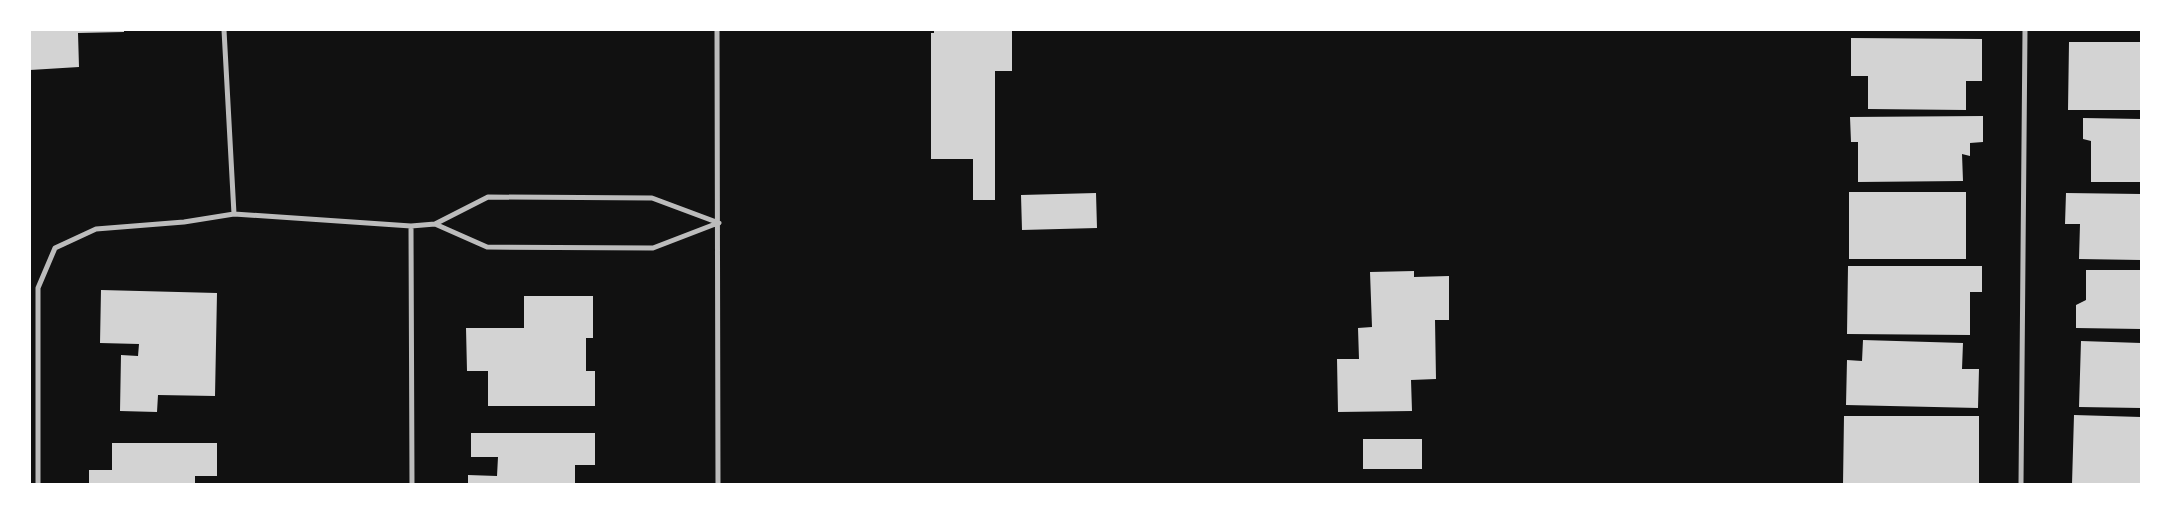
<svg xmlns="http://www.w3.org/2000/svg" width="2171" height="514" font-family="'Roboto Condensed',sans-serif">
	<rect width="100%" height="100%" fill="#111"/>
	<path fill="#d3d3d3" d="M30,30H124V32L78,33L79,67L30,70Z
		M934,30L1012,31V71H995V200H973V159H931V33H934Z
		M1851,38L1982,39V81H1966V110L1868,109V76H1851Z
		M2069,42H2141V110H2068Z
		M1983,116V142L1970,143V156L1962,154L1963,181L1858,182V142H1851L1850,117Z
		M2083,118L2141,119V182H2091V141L2083,139Z
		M1849,192H1966V259H1849Z
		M1096,193L1097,228L1022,230L1021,195Z
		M2066,193L2141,194V260L2079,259L2080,224H2065Z
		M1848,266H1982V292H1970V335L1847,334Z
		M2086,270H2141V329L2076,328V305L2086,300Z
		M1414,271V277L1449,276V320H1435L1436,379L1411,380L1412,411L1338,412L1337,359H1359L1358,328L1372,327L1370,272Z
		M101,290L217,293L215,396L158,395L157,412L120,411L121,355L138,356L139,344L100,343Z
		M524,296H593V338H586V371H595V406H488V371H467L466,328H524Z
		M1863,340L1963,343L1962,369H1979L1978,408L1846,405L1847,360L1862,361Z
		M2081,341L2141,343V408L2079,407Z
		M2074,415L2141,417V484H2072Z
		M1844,416H1979V484H1843Z
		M471,433H595V465H575V484H468V475L497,476L498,457H471Z
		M1363,439H1422V469H1363Z
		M112,443H217V476H195V484H89V470H112Z"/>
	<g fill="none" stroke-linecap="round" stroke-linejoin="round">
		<path stroke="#bcbcbc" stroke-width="5" d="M224,30L234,214
			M717,30L718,484
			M435,224L487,247L653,248L718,223
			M411,226L412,484
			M38,484V288L55,248L96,229L184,222L234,214L411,226L435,224L488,197L652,198L719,223
			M2021,484L2025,30"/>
	</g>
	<rect width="2171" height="514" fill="none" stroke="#ffffff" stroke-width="62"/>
</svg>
